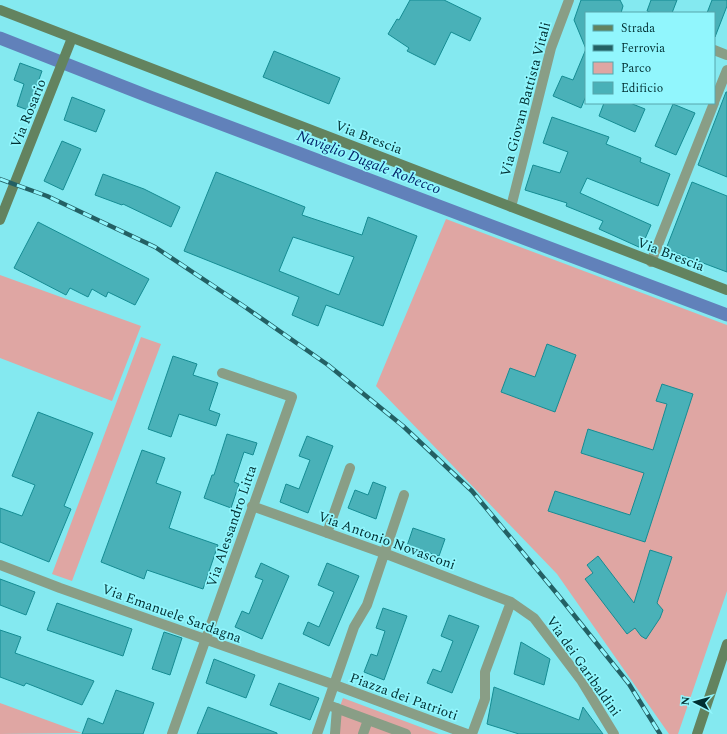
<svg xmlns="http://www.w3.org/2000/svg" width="727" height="734" font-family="Spectral,serif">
	<rect width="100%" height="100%" fill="#84e9f0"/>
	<path fill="#dfa6a3" d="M446,219L727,325V591L678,734H669L557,574L376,386Z
		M0,275L141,326L112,401L0,358Z
		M141,337L161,344L72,581L52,574Z
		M343,698L439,734H330Z
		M0,703L82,733L0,734Z"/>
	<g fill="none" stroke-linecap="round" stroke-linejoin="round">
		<path stroke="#6181ba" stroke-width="13" d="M0,38L150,97L727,315"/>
	</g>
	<path fill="#49b1b8" stroke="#158c93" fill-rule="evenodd" d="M410,0H444L481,18L470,41L451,32L435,65L407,51L409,48L388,34L397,19L399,20Z
		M581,0H620L623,6L621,13H586V96L581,108L553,96L562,76L573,80L586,49L574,20Z
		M651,0H677L672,13H652L647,11Z
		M712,0H727V6L715,37L714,13H707Z
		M274,51L340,78L329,104L263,77Z
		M20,63L42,71L28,110L17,106L24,84L14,80Z
		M726,92H727V177L698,165Z
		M72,97L105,110L96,132L64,120Z
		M604,103H630L645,109L635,132L599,116Z
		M673,104L695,113L676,155L655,146Z
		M552,117L609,137L606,144L641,158L640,162L670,174L658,206L587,178L580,193L651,225L641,248L599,229L603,221L566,206L567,203L525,190L533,165L560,173L568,152L543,143Z
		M62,141L81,149L63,190L44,181Z
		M216,172L305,207L302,215L362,235L368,217L417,236L383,326L326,305L318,326L292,315L299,297L184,251ZM293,237L354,257L339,295L279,271Z
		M103,174L144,189L180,207L171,227L123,204L122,205L95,195Z
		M692,182L727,196V272L666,249Z
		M38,222L149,279L135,305L108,292L106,297L92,289L88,297L70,288L66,295L14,268Z
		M547,344L576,355L555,412L501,392L510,368L535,377Z
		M173,356L197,364L193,375L218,383L209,410L220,414L216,426L179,414L171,437L148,429Z
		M662,384L693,394L645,542L548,511L555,491L630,515L644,473L581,453L588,429L653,450L667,404L656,401Z
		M38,412L93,433L64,506L71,509L49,562L0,542V508L22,516L35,485L12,476Z
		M227,434L257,443L253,455L244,452L234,482L239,484L231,508L204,498L212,475H214Z
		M307,436L333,446L308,513L280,502L286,484L299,489L310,460L299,456Z
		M142,450L165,458L156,483L181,492L169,528L218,545L203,589L147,570L144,579L101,562Z
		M373,482L386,487L376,519L348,508L355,490L368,495Z
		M413,528L445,539L439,556L407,546Z
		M650,550L672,557L657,603L663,610L660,618L646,639L641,636L635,628L627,634L585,579L593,573L587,565L598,556L634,603Z
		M261,563L289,576L262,639L235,627L242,611L249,614L263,580L255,577Z
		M327,563L359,576L329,646L303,634L308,622L319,627L334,592L318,585Z
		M0,579L35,592L26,615L0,605Z
		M57,603L132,629L123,656L47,630Z
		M383,608L407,616L384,680L364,672L371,654L377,656L385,631L376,628Z
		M449,615L479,626L452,693L427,683L433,669L441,672L453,641L441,636Z
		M0,630L21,637L15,653L94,681L82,705L26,683L24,686L0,677Z
		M164,632L182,638L170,675L152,669Z
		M521,642L550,659L544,685L514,674Z
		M214,659L255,675L246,698L206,683Z
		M279,683L319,698L310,720L270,705Z
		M494,687L579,720L583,707L603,734H519L487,724Z
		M116,690L154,703L143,734H82L88,718L103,724Z
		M208,707L277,733V734H197Z"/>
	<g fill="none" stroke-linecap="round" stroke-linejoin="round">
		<path stroke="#899e86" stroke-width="10" d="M714,50L727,55
			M714,102L727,70
			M511,207L551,48L569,0
			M651,262L714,103
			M252,506L389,555L511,602L534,618L581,680L614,734
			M327,533L350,468
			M0,565L60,588L335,685L467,734
			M328,705L406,734
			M172,734C213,622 251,509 292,397L222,373
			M317,734L354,627L367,605L404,495
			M335,734L337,708
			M363,734L368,720
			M472,734L485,699V672L511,602"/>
		<path stroke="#63835f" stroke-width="10" d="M0,10L727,290
			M0,220L72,38
			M697,734L727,644"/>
		<defs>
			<path id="rail" d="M0,179L47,196L155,247L245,307L328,365L403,426L472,491L558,595L629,684L660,734"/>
		</defs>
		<use href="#rail" stroke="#236064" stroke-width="4.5"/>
		<use href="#rail" stroke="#91f6fd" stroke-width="3" stroke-dasharray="9" stroke-linecap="butt"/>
	</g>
	<g text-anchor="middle" stroke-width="3.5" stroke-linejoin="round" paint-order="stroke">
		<g font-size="14" fill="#002f32" stroke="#91f6fd">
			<text transform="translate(525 99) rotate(-75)" y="5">Via Giovan Battista Vitali</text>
			<text transform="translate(28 113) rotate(-68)" y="5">Via Rosario</text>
			<text transform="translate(369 137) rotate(21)" y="5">Via Brescia</text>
			<text transform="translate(671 254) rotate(21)" y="5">Via Brescia</text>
			<text transform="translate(231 526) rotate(-71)" y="5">Via Alessandro Litta</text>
			<text transform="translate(387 540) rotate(20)" y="5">Via Antonio Novasconi</text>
			<text transform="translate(172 613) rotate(20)" y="5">Via Emanuele Sardagna</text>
			<text transform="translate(584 666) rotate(55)" y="5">Via dei Garibaldini</text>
			<text transform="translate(404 696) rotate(20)" y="5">Piazza dei Patrioti</text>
		</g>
		<g font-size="15" font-style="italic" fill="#03266a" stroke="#91f6fd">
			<text transform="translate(369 162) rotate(21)" y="5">Naviglio Dugale Robecco</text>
		</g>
	</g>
	<rect x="585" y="12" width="130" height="92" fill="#91f6fd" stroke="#57a6ac"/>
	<rect x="593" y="25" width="20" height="6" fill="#63835f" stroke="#57a6ac"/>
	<text x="621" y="32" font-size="12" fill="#002f32">Strada</text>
	<rect x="593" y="45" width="20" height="6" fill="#236064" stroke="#57a6ac"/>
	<text x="621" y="52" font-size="12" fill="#002f32">Ferrovia</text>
	<rect x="593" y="62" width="20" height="12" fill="#dfa6a3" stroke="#57a6ac"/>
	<text x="621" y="72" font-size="12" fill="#002f32">Parco</text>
	<rect x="593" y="82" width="20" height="12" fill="#49b1b8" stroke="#57a6ac"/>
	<text x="621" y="92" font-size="12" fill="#002f32">Edificio</text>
	<g transform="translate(695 702) rotate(276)" stroke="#91f6fd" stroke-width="3" paint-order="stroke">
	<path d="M0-3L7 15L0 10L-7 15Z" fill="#002f32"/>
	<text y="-6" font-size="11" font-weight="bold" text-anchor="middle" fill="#002f32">N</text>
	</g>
</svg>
